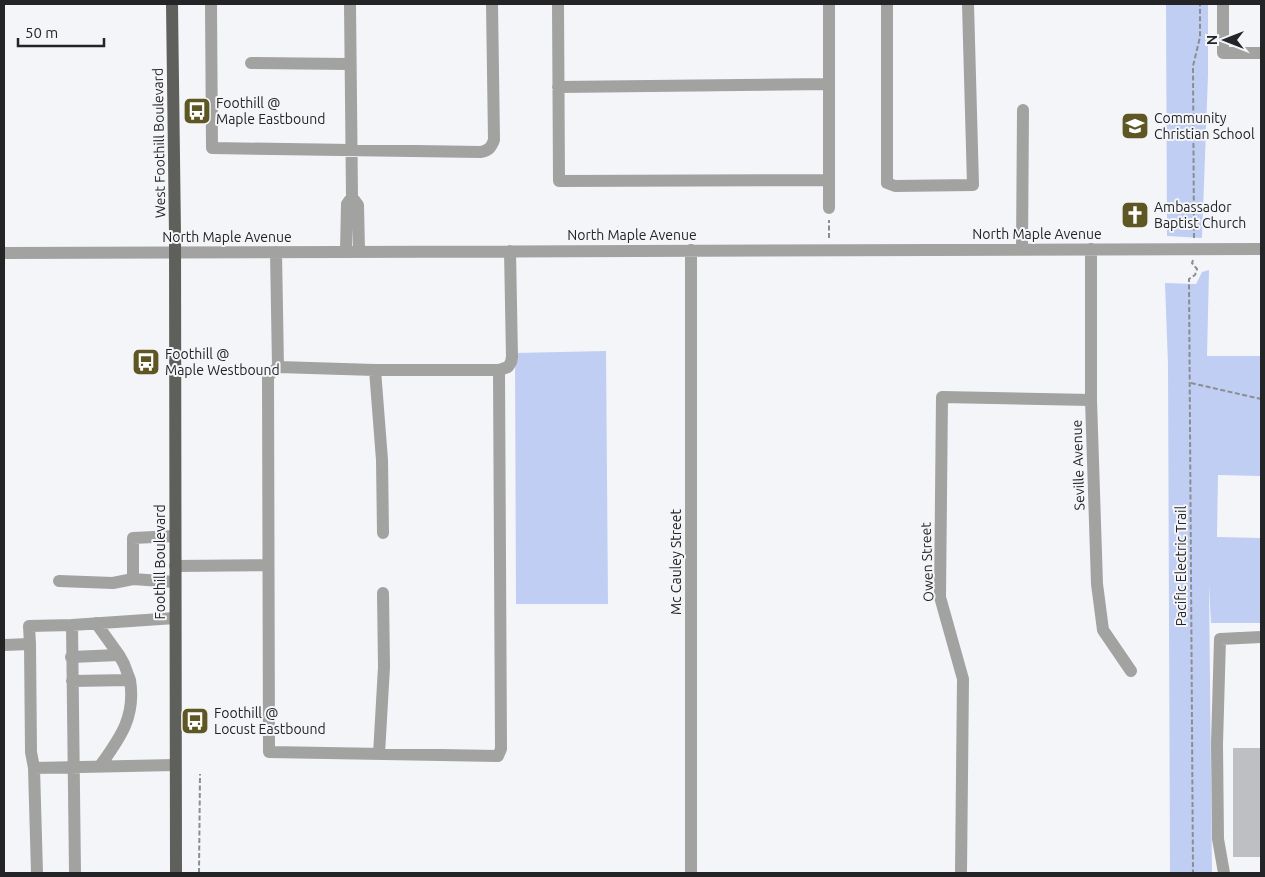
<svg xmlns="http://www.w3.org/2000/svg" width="1265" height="877" font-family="Ubuntu,sans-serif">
	<rect width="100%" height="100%" fill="#f3f5f8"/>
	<path fill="#c0cef4" d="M1166,4H1208V75L1202,238L1167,236Z
		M1209,270L1207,356H1261V476L1218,475L1217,537L1261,538V623H1211L1209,585L1212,873H1170L1168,364L1165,283L1196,284L1202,272Z
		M606,351L608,604H516L515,353Z"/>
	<path fill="#bebfc3" d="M1233,748H1261V857H1233Z"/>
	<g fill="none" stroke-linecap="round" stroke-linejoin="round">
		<path stroke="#8c8d90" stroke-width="2" stroke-dasharray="5 2.5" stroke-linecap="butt" d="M829,238V220
			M1194,238L1193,66L1200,37V4
			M1193,260L1192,263L1197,269L1195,275L1189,279L1193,873
			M1191,383L1261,399
			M199,873L200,774"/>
		<path stroke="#a2a2a0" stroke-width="12" d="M211,4L212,148L481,152C489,150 491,148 494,140L492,4
			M350,4L352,197L358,205L359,251
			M558,4L559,181L829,180
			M829,4V208
			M887,4V183L895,186L973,185L968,4
			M1223,4V53H1261
			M251,63L350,64
			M558,87L829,84
			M1022,249L1023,110
			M1091,249V400L1097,584L1103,630L1131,671
			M346,251L347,204L352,197
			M276,252L278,367L268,376L269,752L498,756L501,749L499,370
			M4,253L1261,249
			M278,367L375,370
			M383,533L382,460L375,370H499L508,367L511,362L512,357L510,251
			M175,566L268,565
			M133,579V538L175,536
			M59,581L113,583L133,579L175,582
			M30,644L29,626L72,625
			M4,645L30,644L31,752L34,768
			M71,657L119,655L96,623
			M72,681L130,680L124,664L119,655
			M379,754L384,667L383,593
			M100,766C120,738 136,717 130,680
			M37,873L34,768L175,765
			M75,873L72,625L175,618
			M691,873V250
			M961,873L963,679L940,597L942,397L1091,400
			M1224,873L1218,839L1217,744L1220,639L1261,637"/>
		<path stroke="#5f5f5c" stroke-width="12" d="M172,4L175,235L176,873"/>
	</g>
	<defs>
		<symbol id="bus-square" viewBox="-11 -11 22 22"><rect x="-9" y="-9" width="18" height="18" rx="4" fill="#5e5723" stroke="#f3f5f8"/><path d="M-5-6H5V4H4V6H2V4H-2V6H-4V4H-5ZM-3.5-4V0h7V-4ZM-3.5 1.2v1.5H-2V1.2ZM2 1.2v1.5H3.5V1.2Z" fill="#fff"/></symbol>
		<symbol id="school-square" viewBox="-11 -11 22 22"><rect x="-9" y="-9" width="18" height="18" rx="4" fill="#5e5723" stroke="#f3f5f8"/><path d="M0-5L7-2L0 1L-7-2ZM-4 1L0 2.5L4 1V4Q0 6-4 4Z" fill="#fff"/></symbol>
		<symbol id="church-square" viewBox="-11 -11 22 22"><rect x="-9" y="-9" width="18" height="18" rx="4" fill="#5e5723" stroke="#f3f5f8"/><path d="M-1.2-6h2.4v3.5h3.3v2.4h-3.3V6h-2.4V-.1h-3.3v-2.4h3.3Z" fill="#fff"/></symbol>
	</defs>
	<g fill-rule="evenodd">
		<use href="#bus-square" x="181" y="95" width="32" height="32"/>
		<use href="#school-square" x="1119" y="110" width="32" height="32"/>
		<use href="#church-square" x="1119" y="199" width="32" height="32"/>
		<use href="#bus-square" x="130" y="346" width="32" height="32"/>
		<use href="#bus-square" x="179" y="705" width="32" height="32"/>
	</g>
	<g text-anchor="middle" stroke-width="4" stroke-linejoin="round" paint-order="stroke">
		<g font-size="14" fill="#242426" stroke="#f3f5f8" text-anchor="start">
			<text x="216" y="108">Foothill @<tspan x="216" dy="16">Maple Eastbound</tspan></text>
			<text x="1154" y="123">Community<tspan x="1154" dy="16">Christian School</tspan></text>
			<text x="1154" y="212">Ambassador<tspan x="1154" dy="16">Baptist Church</tspan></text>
			<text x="165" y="359">Foothill @<tspan x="165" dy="16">Maple Westbound</tspan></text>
			<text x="214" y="718">Foothill @<tspan x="214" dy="16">Locust Eastbound</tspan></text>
		</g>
		<g font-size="14" fill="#242426" stroke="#f3f5f8">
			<text transform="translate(159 143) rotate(-91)" y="5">West Foothill Boulevard</text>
			<text x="1037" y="239">North Maple Avenue</text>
			<text x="632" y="240">North Maple Avenue</text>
			<text x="227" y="242">North Maple Avenue</text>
			<text transform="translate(1078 465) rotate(-92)" y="5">Seville Avenue</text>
			<text transform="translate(160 562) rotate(-90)" y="5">Foothill Boulevard</text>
			<text transform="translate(676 562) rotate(-90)" y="5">Mc Cauley Street</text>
			<text transform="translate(927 562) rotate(-92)" y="5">Owen Street</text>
			<text transform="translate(1181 566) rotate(-90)" y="5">Pacific Electric Trail</text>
		</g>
	</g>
	<rect width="1265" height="877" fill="none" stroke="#242426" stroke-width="10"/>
	<g transform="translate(1225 40) rotate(270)" stroke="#f3f5f8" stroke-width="4" paint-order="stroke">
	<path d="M0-4L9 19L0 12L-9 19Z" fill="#242426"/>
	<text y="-8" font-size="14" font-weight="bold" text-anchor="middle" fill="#242426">N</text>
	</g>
	<path d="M18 38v8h86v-8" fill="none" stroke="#242426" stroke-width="2.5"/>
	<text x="25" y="38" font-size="15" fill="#242426" stroke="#f3f5f8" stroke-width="4" paint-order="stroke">50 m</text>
</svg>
